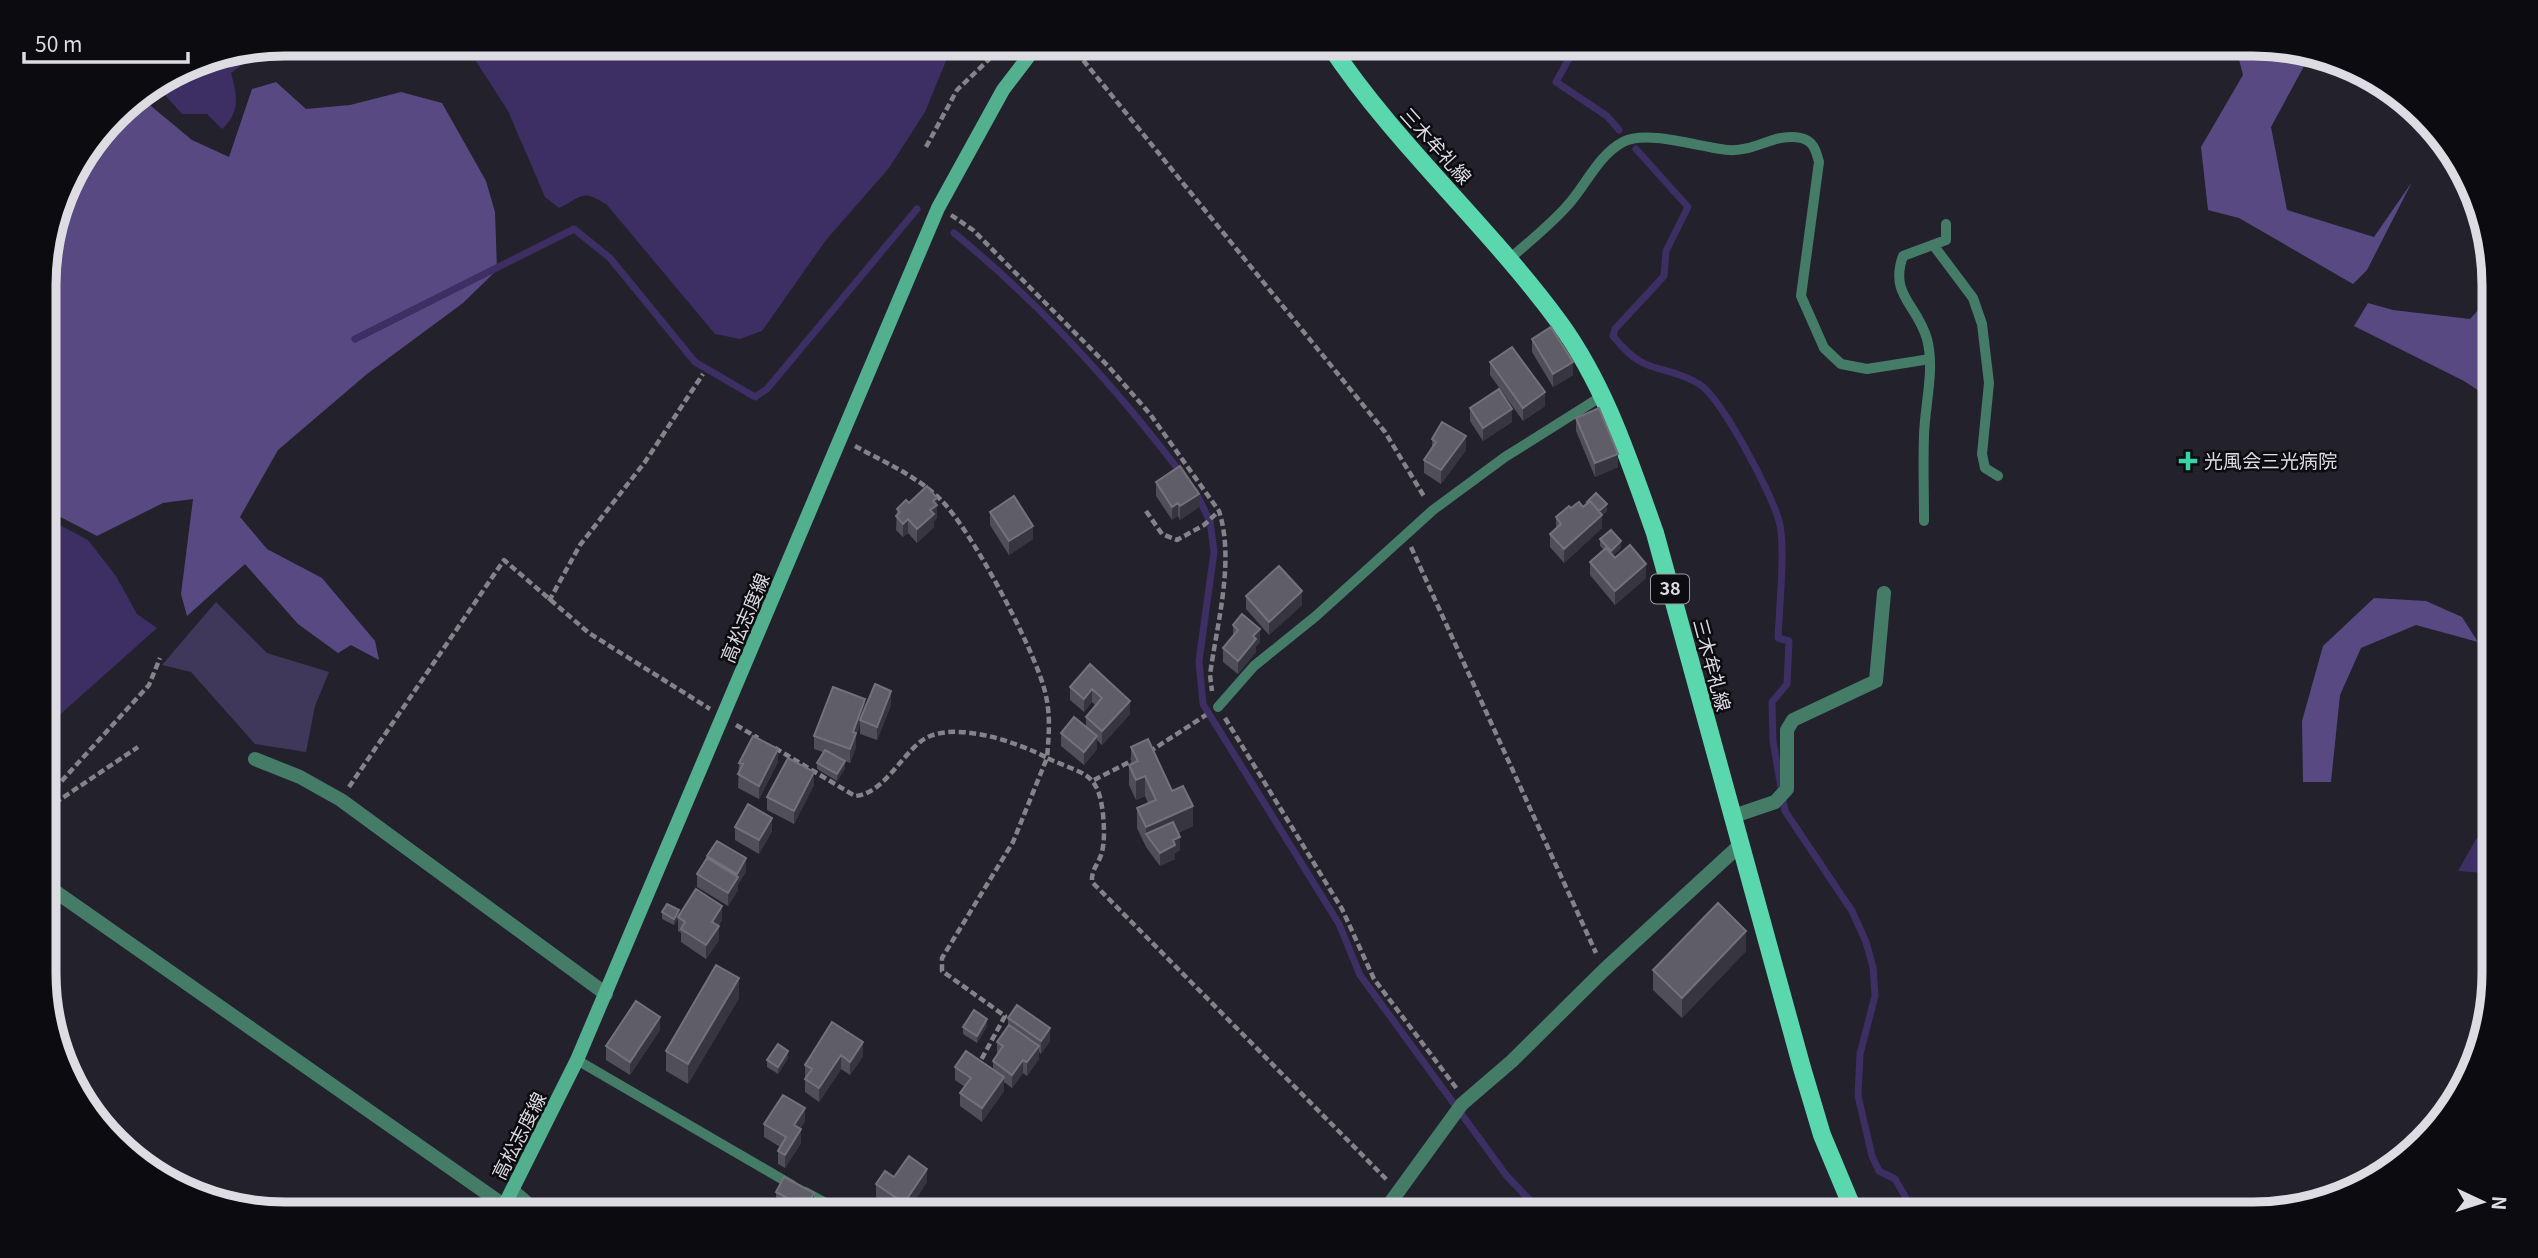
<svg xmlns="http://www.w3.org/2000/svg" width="2538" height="1258" font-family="Georgia,'Noto Sans JP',serif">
	<rect width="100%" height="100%" fill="#23212c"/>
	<path fill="#40385a" d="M216,602L267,653L329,672L315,706L306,752L255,744L191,672L162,665Z"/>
	<path fill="#584982" d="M2235,44H2253L2309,57L2271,127L2287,210L2374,237L2412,182L2367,270L2353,284L2239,218L2208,210L2201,147L2243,75Z
		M276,82L306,109L350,105L401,92L442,103L486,181L495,212L497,270L463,303L367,374L278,450L240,517L267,549L322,578L375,641L379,660L351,645L338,653L298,624L245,564L187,616L181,594L193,499L163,503L97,536L45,509L44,269L69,178L126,104L139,96L192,140L229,157L252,89Z
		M2492,295L2493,400L2464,381L2354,326L2368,303L2393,310L2470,319Z
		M2374,598L2426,601L2462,617L2478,642L2416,625L2361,648L2340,695L2331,782H2303L2302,721L2323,646Z"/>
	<path fill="#3d2e63" d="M465,44H953L925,112L889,168L826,240L762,331L740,339L715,334L607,205C581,188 583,197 559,208L545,197L508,111Z
		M249,51L244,63L231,73C237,95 241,112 222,129L207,114H182L165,95L173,75L193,62Z
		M45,517L88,540L116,576L137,614L157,628L45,728Z
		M2494,830V874L2458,871L2476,839Z"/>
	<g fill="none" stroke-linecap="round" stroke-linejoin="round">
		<path stroke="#3d2e63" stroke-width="7" d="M1577,44L1556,82L1607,116L1619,130
			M1636,149L1688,207L1666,251L1664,276L1615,329L1613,336C1646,378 1662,362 1699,384C1721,397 1772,494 1779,521C1786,543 1779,611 1778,638L1789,641L1787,684L1772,702L1773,741L1785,811L1852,911L1866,942L1873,967L1875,996L1860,1054L1858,1096L1872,1156L1879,1171L1895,1179L1906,1198L1903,1214
			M954,233C1040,303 1114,385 1181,473
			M355,339L574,229L610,258L695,362L755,397L767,389L917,209
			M1195,491L1210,521L1214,552L1199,661L1203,704L1339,924L1360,975L1506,1175L1543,1214"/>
		<path stroke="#84828b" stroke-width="4.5" stroke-dasharray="7 3.5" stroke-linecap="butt" d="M1070,44L1385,432L1425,498
			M926,147L957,90L1005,44
			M951,215L973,230L1109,367L1150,414L1219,511C1235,561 1217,623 1210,675L1212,691
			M855,446C884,462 917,476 941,500C972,531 1032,645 1044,688C1051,712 1049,734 1047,758C1084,775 1098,771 1103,814C1104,827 1105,839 1102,852C1099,864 1091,869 1092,882L1388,1181
			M1146,511L1162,534L1177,540L1204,525L1219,511
			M1411,547L1596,953
			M549,601L580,545L645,462L703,374
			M1225,718L1342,909L1374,979L1457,1089
			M736,725L758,738
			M775,748L855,796C882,794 900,758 920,742C949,718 1018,742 1047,758L1013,842L942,958V971L1005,1016L981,1060
			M1149,752L1206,715
			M1094,780L1135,759
			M349,787L504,560L589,633L710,709
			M45,807L48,796L149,685L160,658
			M46,809L138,747"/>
		<path stroke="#457c68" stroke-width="10" d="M1934,246L1973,298L1982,324L1989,383L1982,454L1985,468L1998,476
			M1508,260C1528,243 1549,226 1567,206C1585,187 1598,155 1623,142C1647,129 1702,148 1729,150C1755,152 1776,132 1801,138C1814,141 1816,151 1819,162L1801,296L1824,348L1841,364L1867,369L1930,359
			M1924,521C1924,492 1923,464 1924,435C1925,404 1935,369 1927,339C1917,304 1889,295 1903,256L1946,240V224
			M1218,707L1254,666L1316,616L1433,510L1505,457L1602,396
			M577,1060L792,1185
			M805,1192L846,1214"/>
		<path stroke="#457c68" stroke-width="14" d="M255,759L300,777L341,800L606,994
			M1731,817L1775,802L1787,789V730L1793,720L1876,681L1884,593
			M46,885L505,1206
			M513,1191L540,1214
			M1382,1214L1462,1104L1512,1061L1604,970L1739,846"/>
		<path stroke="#52b08f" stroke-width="14" d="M500,1214L577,1060L938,208L1003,90L1038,44"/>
		<path stroke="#5ad7ad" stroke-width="18" d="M1329,44C1395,144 1487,224 1559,322C1605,385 1629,460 1655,533L1802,1068L1822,1135L1855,1214"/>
	</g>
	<path fill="#504e58" d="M1532,339L1573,375L1553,387L1532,352Z
		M1490,362L1545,406L1523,421L1490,375Z
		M1470,408L1512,422L1483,441L1470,421Z
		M1576,418L1618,467L1595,477L1576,431Z
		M1432,439L1466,450L1441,484L1424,473V460L1432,448Z
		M1156,482L1199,507L1180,520L1178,516L1172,520L1156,496Z
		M937,498V518L934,521V527L917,543L908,533L903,537L896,530L897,509L909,503Z
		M1587,502L1607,511L1602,515V528L1564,563L1550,547V534L1556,529V517L1571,508L1583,507L1587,504Z
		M990,512L1033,539L1009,555L990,525Z
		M1600,539L1621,548L1612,556L1615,558L1646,578L1615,605L1590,575V562L1604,550L1600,546Z
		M1246,596L1302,605L1269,635L1246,609Z
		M1233,625L1260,642L1256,646V652L1238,674L1223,662V648L1233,636Z
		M1090,664L1130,714L1102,745L1097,740V749L1084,765L1061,746V733L1086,727V717L1096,706L1092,702L1084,712L1070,700V687Z
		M891,705L877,740L860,734V725L856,736V747L850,763L841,759L845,768L837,781L817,769V763L823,752L814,749V736L865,708Z
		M1131,747L1172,791L1193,826L1178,833L1180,850L1175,853V859L1160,866L1146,847L1137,828V808L1148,803L1145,796L1136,800L1129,785V765L1131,764Z
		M778,762L759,799L738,788L739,763Z
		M814,785L794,824L767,810V797Z
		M735,827L772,831L759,854L735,840Z
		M707,856L746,872L738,884V890L728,906L697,887V874L707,858Z
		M662,912L679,916L722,920L718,926L719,940L706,959L681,942V933L678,931V919L674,925L662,919Z
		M1746,951L1682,1018L1653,990V970Z
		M739,998L688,1084L666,1071V1051Z
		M1008,1018L1050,1041L1041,1054L1039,1052V1059L1027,1076L1023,1073L1012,1088L1004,1082V1091L982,1122L960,1106V1093L965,1087L955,1080V1067L993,1069V1061L997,1055V1042L1008,1026Z
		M832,1022L863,1056L850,1075L841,1069L819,1102L805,1092V1065Z
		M987,1026L977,1043L963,1034V1027Z
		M660,1030L630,1075L606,1060V1046Z
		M788,1058L778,1074L767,1067V1060Z
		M805,1121L800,1129L801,1143L785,1168L778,1164V1151L780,1147L764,1137V1124Z
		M894,1177L927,1182L906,1214H900L876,1197V1184Z
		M776,1192L814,1206L810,1214H782L784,1209L776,1205Z"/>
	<path fill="#373540" d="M1573,362V375L1553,387V374Z
		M1545,392V406L1523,421V408Z
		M1512,409V422L1483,441V428Z
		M1466,436V450L1441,484V470Z
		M1618,454V467L1595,477V463Z
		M1199,494V507L1180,520V506Z
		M937,498V518L934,521V527L917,543V529L930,510L933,501Z
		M1178,503V516L1172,520V507Z
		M1607,504V511L1602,515V528L1564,563V549L1597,513Z
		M908,519V533L903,537V524Z
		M1033,526V539L1009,555V541Z
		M1621,541V548L1611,558V551Z
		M1646,564V578L1615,605V591Z
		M1302,591V605L1269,635V622Z
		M1260,629V642L1256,646V652L1238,674V661L1253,636Z
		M1092,689V702L1084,712V699Z
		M891,691V705L877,740V727Z
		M865,699V713L860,720V725L856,736V747L850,763V749L853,732Z
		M1130,701V714L1102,745V731Z
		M1097,736V749L1084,765V752Z
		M778,749V762L759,799V786Z
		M845,761V768L837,781V774Z
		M814,772V785L794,824V811Z
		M1145,776V796L1136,800V780Z
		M1193,806V826L1153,844L1146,834V847V827Z
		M772,818V831L759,854V840Z
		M1180,837V850L1175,853V859L1160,866V853L1173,840Z
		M746,858V872L738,884V890L728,906V893L737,880V874Z
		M722,906V920L712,935V922Z
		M679,910V917L674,925V919Z
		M719,926V940L706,959V945Z
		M1746,931V951L1682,1018V998Z
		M739,978V998L688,1084V1064Z
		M660,1017V1030L630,1075V1062Z
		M987,1019V1026L977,1043V1036Z
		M1050,1028V1041L1041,1054V1041Z
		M863,1042V1056L850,1075V1062Z
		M1039,1046V1059L1027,1076V1062Z
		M788,1051V1058L778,1074V1067Z
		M841,1055V1069L819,1102V1088Z
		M1023,1060V1073L1012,1088V1075Z
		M1004,1077V1091L982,1122V1108Z
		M805,1108V1121L794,1139V1125Z
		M801,1129V1143L785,1168V1155Z
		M927,1169V1182L906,1214H904V1203Z
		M814,1193V1206L810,1214H806V1208Z"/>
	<path fill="#5f5d67" stroke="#73717b" stroke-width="2" d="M1551,327L1573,362L1553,374L1532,339Z
		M1512,347L1545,392L1523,408L1490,362Z
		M1499,389L1512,409L1483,428L1470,408Z
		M1599,408L1618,454L1595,463L1576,418Z
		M1442,422L1466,436L1441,470L1424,460L1436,442L1432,439Z
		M1180,466L1199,494L1180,506L1178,503L1172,507L1156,482Z
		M927,486L937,498L933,501L937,505L930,510L934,514L917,529L908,519L903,524L896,516L900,512L897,509L906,500L909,503Z
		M1596,493L1607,504L1599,511L1590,501L1588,503L1587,502Z
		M1014,496L1033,526L1009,541L990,512Z
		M1590,501L1602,515L1564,549L1550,534L1561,524L1556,517L1569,506L1571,508L1579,502L1583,507Z
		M1611,530L1621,541L1611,551L1600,539Z
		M1630,545L1646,564L1615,591L1590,562L1606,548L1615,558Z
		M1279,566L1302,591L1269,622L1246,596Z
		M1242,614L1260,629L1253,636L1256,639L1238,661L1223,648L1238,630L1233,625Z
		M1090,664L1130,701L1102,731L1086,717L1102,698L1092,689L1084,699L1070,687Z
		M875,684L891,691L877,727L860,720Z
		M833,687L865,699L853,732L856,733L850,749L814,736Z
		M1074,717L1097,736L1084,752L1061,733Z
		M753,736L778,749L759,786L738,774L743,764L739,763Z
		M1148,739L1172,791L1183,786L1193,806L1146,827L1137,808L1156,800L1145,776L1136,780L1129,765L1138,761L1131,747Z
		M825,750L845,761L837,774L817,763Z
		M788,758L814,772L794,811L767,797Z
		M748,804L772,818L759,840L735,827Z
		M1173,822L1180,837L1173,840L1175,845L1160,853L1146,834Z
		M717,841L746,858L737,874L707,856Z
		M707,858L738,877L728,893L697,874Z
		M696,889L722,906L712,922L719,926L706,945L681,929L685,922L678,917Z
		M1718,903L1746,931L1682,998L1653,970Z
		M667,904L679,910L674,919L662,912Z
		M716,965L739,978L688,1064L666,1051Z
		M636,1001L660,1017L630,1062L606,1046Z
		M1017,1005L1050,1028L1041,1041L1008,1018Z
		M974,1010L987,1019L977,1036L963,1027Z
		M832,1022L863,1042L850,1062L841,1055L819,1088L805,1079L812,1069L805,1065Z
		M1009,1025L1039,1046L1027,1062L1023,1060L1012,1075L993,1061L1003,1046L997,1042Z
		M778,1044L788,1051L778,1067L767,1060Z
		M966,1051L1004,1077L982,1108L960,1093L971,1078L955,1067Z
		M783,1095L805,1108L794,1125L801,1129L785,1155L778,1151L786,1137L764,1124Z
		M909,1156L927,1169L904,1203L876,1184L885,1171L894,1177Z
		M784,1177L814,1193L806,1208L776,1192Z
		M786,1206L802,1214H782Z
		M836,1206L852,1214H832Z"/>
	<path fill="#38d4a6" stroke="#0c0c10" stroke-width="2.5" d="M2184.5 450.5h7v7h7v7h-7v7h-7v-7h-7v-7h7z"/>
	<g text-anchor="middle" stroke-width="5" stroke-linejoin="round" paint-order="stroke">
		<rect fill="#0c0c10" stroke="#9e9ea4" stroke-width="2" x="1651" y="574.5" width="38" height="29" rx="5"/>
		<g font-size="18" font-weight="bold" fill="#dddce3">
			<text x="1670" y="595">38</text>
		</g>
		<g font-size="19" fill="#dddce3" stroke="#0c0c10">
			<text transform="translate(1436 146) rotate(48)" y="7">三木牟礼線</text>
			<text transform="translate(745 618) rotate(-67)" y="7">高松志度線</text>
			<text transform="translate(1712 665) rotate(75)" y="7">三木牟礼線</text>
			<text transform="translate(519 1136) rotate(-63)" y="7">高松志度線</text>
		</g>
		<g font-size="19" fill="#dddce3" stroke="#0c0c10" text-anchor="start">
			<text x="2204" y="468">光風会三光病院</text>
		</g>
	</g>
	<path d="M0 0H2538V1258H0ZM285 56H2253A229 229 0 0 1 2482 285V973A229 229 0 0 1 2253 1202H285A229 229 0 0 1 56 973V285A229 229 0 0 1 285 56Z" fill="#0c0c10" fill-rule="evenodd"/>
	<path fill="none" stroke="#dddce3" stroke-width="9" d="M285 56H2253A229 229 0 0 1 2482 285V973A229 229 0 0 1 2253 1202H285A229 229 0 0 1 56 973V285A229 229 0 0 1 285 56Z"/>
	<g transform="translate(2482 1202) rotate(94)" stroke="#0c0c10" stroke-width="5" paint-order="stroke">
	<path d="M0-5L12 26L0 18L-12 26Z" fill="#dddce3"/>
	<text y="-10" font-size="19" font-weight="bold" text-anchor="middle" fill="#dddce3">N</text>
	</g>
	<path d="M24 52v10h164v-10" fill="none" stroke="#dddce3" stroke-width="3.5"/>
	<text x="35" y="52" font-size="21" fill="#dddce3" stroke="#0c0c10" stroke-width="5" paint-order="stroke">50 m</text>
</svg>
